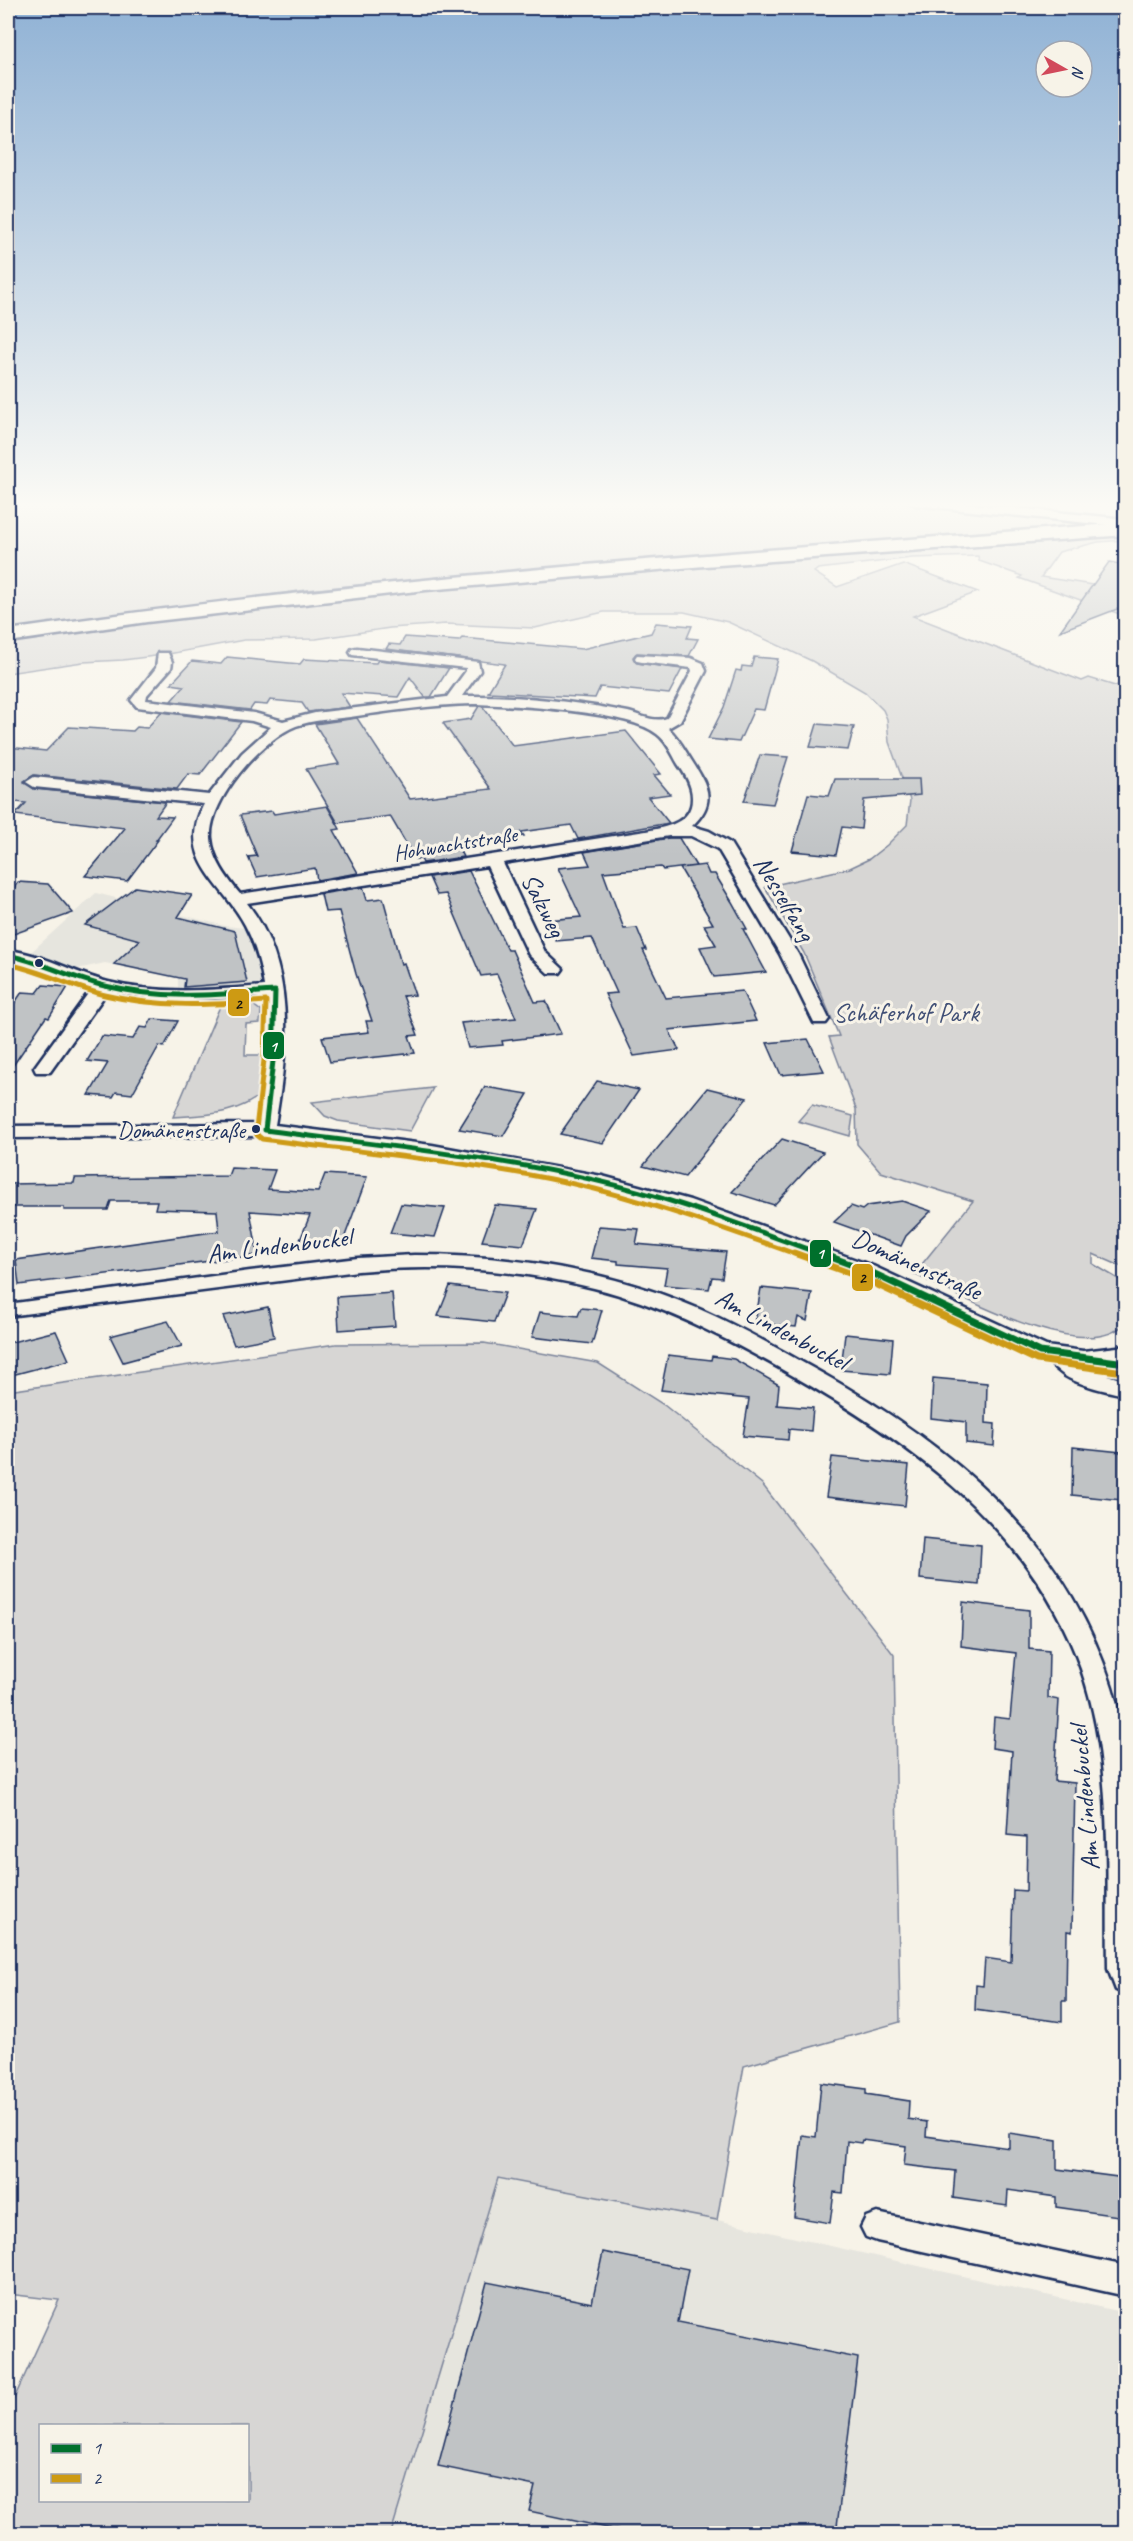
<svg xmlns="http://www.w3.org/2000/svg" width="1133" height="2541" font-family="Caveat,sans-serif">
	<rect width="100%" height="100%" fill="#f7f3e8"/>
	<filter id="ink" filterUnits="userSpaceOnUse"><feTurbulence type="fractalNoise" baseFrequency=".0167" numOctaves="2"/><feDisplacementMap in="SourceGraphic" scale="12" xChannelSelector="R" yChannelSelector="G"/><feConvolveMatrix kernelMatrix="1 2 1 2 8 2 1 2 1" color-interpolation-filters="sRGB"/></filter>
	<g filter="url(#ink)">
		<path fill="#e6e5de" d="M96,893L225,926L245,928L259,962L266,991L178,995V978L105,963L77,969L29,954Z
			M498,2177L717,2220L1125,2313V2533L391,2534Z"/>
		<path fill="#d7d6d4" stroke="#798299" stroke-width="1.5" fill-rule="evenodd" d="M8,501H893L1103,524L648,559L306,590L8,631Z
			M1125,536V540L1098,542L1059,552L1041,577L1093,585L1087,594L1125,600V616L1019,578L1022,576L979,561L978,556L912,558L818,569L814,572L837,587L903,564L978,592L913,616L1082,681L1089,678L1115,686L1125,682V1268L1093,1254V1264L1125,1283V1323C1086,1367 957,1294 914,1274L973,1201L881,1172L857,1144L856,1109L829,1037L839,1036L804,953L765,887L850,868L869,859L887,845L907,825L910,800L889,742L887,719L883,710L865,692L812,661L728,622L684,612H604L535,628L446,624L390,628L316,639L244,640L163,655L123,660L83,662L8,673V641C378,587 752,562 1125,536Z
			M235,1003L253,1005L261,1011L260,1023L246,1024L245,1055H265L263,1092C240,1115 203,1115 173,1117L221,1004Z
			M433,1088L410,1131L338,1121L325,1116L312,1102Z
			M812,1105L853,1116L850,1136L798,1121Z
			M484,1343L598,1363L664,1405L762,1484L894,1655L900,2022L744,2066L717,2220L498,2178L391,2533L18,2534L8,2531V2412L59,2300L8,2294V1391L336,1344ZM40,2426H248V2500H40Z"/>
		<path fill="#c0c3c5" stroke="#1b2f5e" stroke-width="1.5" d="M1109,562L1125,565V606L1060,631Z
			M656,623L692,626L687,638L698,639L689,656L637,653L633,657L637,663L682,669L669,694L600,687L595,698L488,692L505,664L386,649L389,644L400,645L405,637L459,641L462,638L582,649L651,633Z
			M227,657L300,664L304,659L376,663L378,660L449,668L431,697H425L410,677L398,697L341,693L350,707L308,712L302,703L270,700L267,705L254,704L250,710L171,701L184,686L171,684L192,661L221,664Z
			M754,657L778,659L764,710L754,709L739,742L708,739L724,707L736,670L741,671L742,666L751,667Z
			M479,706L483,707L513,746L626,731L661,774L654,775L670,794L648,797L669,823L578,839L571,825L521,832L524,836L457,845L463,857L423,863L421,859H415L390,816L338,823L306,769L339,764L315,724L357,718L410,799L491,789L443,723L471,719Z
			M161,712L241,722L200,775L188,774L177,789L34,775L24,781L34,789L166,802L156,816L173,817L156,840H158L127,881L85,876L125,828L15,815L26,803L8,801V747L46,751L69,727L133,731L137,727L147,728Z
			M817,724L854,727L848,750L810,747Z
			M760,755L788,757L773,804L744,801Z
			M835,779H919L920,795L864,800L861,829L842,827L836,855L792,851L808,794L829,796Z
			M327,806L340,829L334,830L358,873L317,880L315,868L257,877L248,857L257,856L240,815L272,811L274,814Z
			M669,838H679L696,866L663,870L661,867L603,872L624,929L637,928L646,950H643L666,998L742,991L756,1021L669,1030L679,1050L634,1056L605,994L617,993L592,938L556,941L548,920L581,917L558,868L590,865L584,852Z
			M705,865L709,874H715L732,902L747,929H743L766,972L714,977L700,947L716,945L704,925L713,924L680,868Z
			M469,871L508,950H512L535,1002L546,1001L561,1034L502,1041L503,1045L468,1048L461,1023L516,1018L497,974L481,976L446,894L437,895L429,877Z
			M18,882L48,884L73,913L8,936V896Z
			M135,887L192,895L178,917L235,931L247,982L184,987L185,979L114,964L140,940L85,925Z
			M363,887L367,900L383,898L401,964L404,963L415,995L403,996L418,1035L409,1036L415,1053L330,1062L322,1037L369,1032L366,1021H372L356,974L339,911L325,912L321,894Z
			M43,985L68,987L49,1018L46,1017L8,1073V1013L22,992L37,993Z
			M152,1019L178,1021L164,1047L159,1046L132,1094L116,1092L113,1097L89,1095L108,1063L87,1061L102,1036L133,1039L140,1027L147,1028Z
			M808,1039L824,1071L781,1075L767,1043Z
			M597,1081L639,1090L603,1143L560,1134Z
			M485,1087L528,1094L503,1136L459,1129Z
			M707,1088L747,1098L685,1177L643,1166Z
			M782,1139L823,1152L774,1205L732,1192Z
			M231,1168L275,1170L268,1189L318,1192L325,1174L367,1177L342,1244L300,1240L310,1215L250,1211L258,1255L19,1285L16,1260L219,1231L217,1211L155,1209L157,1201H111L108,1210H64V1207H8V1184L74,1183L75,1178L228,1176Z
			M902,1201L931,1211L906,1236L901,1246L834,1222L851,1206L862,1210L867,1206Z
			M401,1204L445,1208L435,1237L390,1233Z
			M495,1205L537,1209L523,1245L482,1241Z
			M599,1226L639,1229L636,1244L726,1252L722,1278L712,1277L709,1289L664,1285L667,1268L618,1264V1261L591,1258Z
			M450,1286L505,1293L494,1322L438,1316Z
			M761,1288L812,1293L807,1321L798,1317L796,1327L755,1323Z
			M392,1293L395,1326L339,1330L337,1297Z
			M268,1307L274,1337L234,1345L223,1316Z
			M581,1308L602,1310L592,1344L532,1337L540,1312L578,1316Z
			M168,1321L182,1346L123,1362L110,1336Z
			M56,1331L69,1360L8,1376V1343Z
			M845,1334L893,1339L890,1374L841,1370Z
			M668,1355L711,1360L712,1356L734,1359L779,1385L777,1405L813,1408L811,1431L789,1429L788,1440L743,1436L749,1399L661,1390Z
			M933,1378L987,1383L986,1423L995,1424L994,1446L966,1443V1422L931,1418Z
			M1073,1447L1121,1452L1122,1500L1072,1495Z
			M832,1457L909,1465L905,1506L826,1497Z
			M923,1539L981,1545L979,1585L920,1579Z
			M963,1602L1029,1610V1649L1049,1651L1048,1698L1059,1700L1054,1781L1075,1783L1072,1932L1067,1931L1066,2001H1062V2022L975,2010L976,1985L983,1986L985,1958L1011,1962L1013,1890L1026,1891L1027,1837L1007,1835L1012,1751L992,1748L994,1717L1010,1719L1016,1653L961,1646Z
			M821,2083L866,2089V2094L909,2101L908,2119L927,2122L926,2136L1009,2148V2133L1057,2140V2169L1125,2178V2217L1056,2207V2197L1008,2190L1007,2206L953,2198L955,2171L904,2165L906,2146L862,2140L861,2143L847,2141L843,2193L834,2192L830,2223L794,2217L802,2135L816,2137Z
			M603,2252L688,2269L678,2322L858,2358L836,2534H635L529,2511L535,2486L438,2466L487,2282L592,2303Z"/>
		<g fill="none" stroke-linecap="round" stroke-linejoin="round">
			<defs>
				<path id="street" d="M909,501H946L1126,519V527L915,505Z
					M357,648L478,662L480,671L462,696C517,695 574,701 628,712C641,715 654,723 667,718L692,671L691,668L642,662L637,661L635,658L637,655L691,658L703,663L706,671L680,721L668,728C677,736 682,745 688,755C705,782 720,800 692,826L709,831L730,843L798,954L829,1019L826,1023H814L780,954L718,849L691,836H669L503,863L545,952L563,969L560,973H548L529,955L487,866L247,903C297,967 288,1050 275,1125L432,1145L602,1176L690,1200L873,1266L1046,1346L1083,1351L1126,1346V1360L1078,1364L1082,1367L1126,1381V1395C1109,1392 1079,1385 1065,1376C1050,1365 1052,1362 1032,1357L859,1274L676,1208L593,1186L432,1157L265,1136L8,1138V1126L256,1124L266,1053V997L168,1001L107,992L50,1072H36L34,1068L92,988L38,968L8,960V950C43,954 74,973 108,982C159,995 213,990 264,986C261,965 255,944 245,925C224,884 175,859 204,804L34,787L26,782L34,777L209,795L242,753L271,727L252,721L137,707L131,700L156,668L158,653H168L172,662L171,668L147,695L146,700L254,713L283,721L315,713L447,697L466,671V668L352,655L350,652L352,649ZM473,704C512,705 629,711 657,734C667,741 672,754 678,764C685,774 692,785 692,797C693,823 666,827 646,831L240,894C227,878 213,860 211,838C208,801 262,739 296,726C313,720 332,719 350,717C391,711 432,705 473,704Z
					M414,1255C510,1255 608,1270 697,1308C739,1326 778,1349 818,1371C950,1445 1065,1538 1112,1687C1128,1737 1126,1788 1126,1840C1126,1891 1126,1942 1126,1994L1116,1990L1108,1969C1106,1865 1115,1752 1075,1653C1022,1520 903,1438 783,1370C722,1336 662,1305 594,1288C517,1269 437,1264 358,1271L8,1316V1304L250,1271L358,1258Z
					M877,2213L1126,2266V2296L877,2241L866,2237L861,2227L866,2217Z"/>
				<path id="primary" d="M1126,523V535L705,566L426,590L147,622L8,642V630C379,576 752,551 1126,523Z"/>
			</defs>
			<use href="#street" stroke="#1b2f5e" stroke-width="5"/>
			<use href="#primary" stroke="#1b2f5e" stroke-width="5"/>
			<use href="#street" fill="#f7f3e8" fill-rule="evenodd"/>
			<use href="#primary" fill="#f7f3e8" fill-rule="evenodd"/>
			<defs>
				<path id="bus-1-far1" d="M8,955C41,962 72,978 105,986C161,1000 218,995 275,991L273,1061L265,1130C375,1145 486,1155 594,1180C673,1198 748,1228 824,1255"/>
				<path id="bus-1" d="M820,1253L866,1270L1040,1352L1126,1363"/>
				<path id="bus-2-far1" d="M8,964C41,971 72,987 105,995C158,1008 212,1005 266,1001L264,1060L256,1129L257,1135L262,1139C372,1154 486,1162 595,1189C664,1207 731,1231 798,1255"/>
				<path id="bus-2" d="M794,1253L863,1278L1037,1360L1124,1372"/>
			</defs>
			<use href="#bus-1-far1" stroke="#f7f3e8" stroke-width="9"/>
			<use href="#bus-1" stroke="#f7f3e8" stroke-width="11"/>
			<use href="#bus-2-far1" stroke="#f7f3e8" stroke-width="9"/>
			<use href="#bus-2" stroke="#f7f3e8" stroke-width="11"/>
			<use href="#bus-1-far1" stroke="#00702c" stroke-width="5"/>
			<use href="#bus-1" stroke="#00702c" stroke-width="7"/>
			<use href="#bus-2-far1" stroke="#cd9a13" stroke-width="5"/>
			<use href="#bus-2" stroke="#cd9a13" stroke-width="7"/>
		</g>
	</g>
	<linearGradient id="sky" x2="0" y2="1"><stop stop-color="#90b2d5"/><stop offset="0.59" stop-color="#fbfaf5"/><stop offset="1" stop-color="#fbfaf5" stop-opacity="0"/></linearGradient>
	<rect width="1133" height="856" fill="url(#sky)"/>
	<g fill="#1b2f5e" stroke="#f7f3e8" stroke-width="2">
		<circle cx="39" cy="963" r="5"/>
		<circle cx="256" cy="1129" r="5"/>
	</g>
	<g text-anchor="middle" stroke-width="6" stroke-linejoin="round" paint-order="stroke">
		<g font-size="22" fill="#1b2f5e" stroke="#f7f3e8">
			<text transform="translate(455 843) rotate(-9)" y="8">Hohwachtstraße</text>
		</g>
		<g font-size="24" fill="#1b2f5e" stroke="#f7f3e8" text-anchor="end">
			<text x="245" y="1138">Domänenstraße</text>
		</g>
		<g font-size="26" fill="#1b2f5e" stroke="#f7f3e8">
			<text transform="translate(785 898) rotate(59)" y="9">Nesselfang</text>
			<text transform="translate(544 905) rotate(63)" y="9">Salzweg</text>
			<text transform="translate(279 1245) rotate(-7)" y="9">Am Lindenbuckel</text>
			<text transform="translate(917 1264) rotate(24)" y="9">Domänenstraße</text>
			<text transform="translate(782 1329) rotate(28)" y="9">Am Lindenbuckel</text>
			<text transform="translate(1084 1798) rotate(-95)" y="9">Am Lindenbuckel</text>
		</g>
		<g font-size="26" fill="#415076" stroke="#f7f3e8">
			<text x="906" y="1021">Schäferhof Park</text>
		</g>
	</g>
	<g stroke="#f7f3e8" stroke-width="2">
		<rect x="227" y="988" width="23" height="29" rx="6" fill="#cd9a13"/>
		<rect x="262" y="1031" width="23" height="29" rx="6" fill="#00702c"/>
		<rect x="809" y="1239" width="23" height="29" rx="6" fill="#00702c"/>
		<rect x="851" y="1263" width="23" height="29" rx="6" fill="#cd9a13"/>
	</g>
	<g font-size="16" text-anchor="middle" font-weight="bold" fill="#fff">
		<text x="273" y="1052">1</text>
		<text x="820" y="1259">1</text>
	</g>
	<g font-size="16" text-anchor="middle" font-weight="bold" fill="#111">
		<text x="238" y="1009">2</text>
		<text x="862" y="1283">2</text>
	</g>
	<rect width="1133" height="2541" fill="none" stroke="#f7f3e8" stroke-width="30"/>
	<rect x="15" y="15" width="1103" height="2511" fill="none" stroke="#1b2f5e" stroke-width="2" filter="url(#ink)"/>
	<rect x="39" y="2424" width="210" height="78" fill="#f7f3e8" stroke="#9fa5b1" stroke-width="1.5"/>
	<rect x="51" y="2444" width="30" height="9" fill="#00702c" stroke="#9fa5b1" stroke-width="1.5"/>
	<text x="93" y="2454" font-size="18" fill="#1b2f5e">1</text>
	<rect x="51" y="2474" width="30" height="9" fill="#cd9a13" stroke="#9fa5b1" stroke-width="1.5"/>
	<text x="93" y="2484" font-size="18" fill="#1b2f5e">2</text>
	<g transform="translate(1064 69) rotate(99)"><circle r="28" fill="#f7f3e8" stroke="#9fa5b1" stroke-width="1.5"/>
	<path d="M0-4.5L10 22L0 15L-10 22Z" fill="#d1495b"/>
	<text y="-9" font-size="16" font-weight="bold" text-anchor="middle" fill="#1b2f5e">N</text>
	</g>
</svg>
